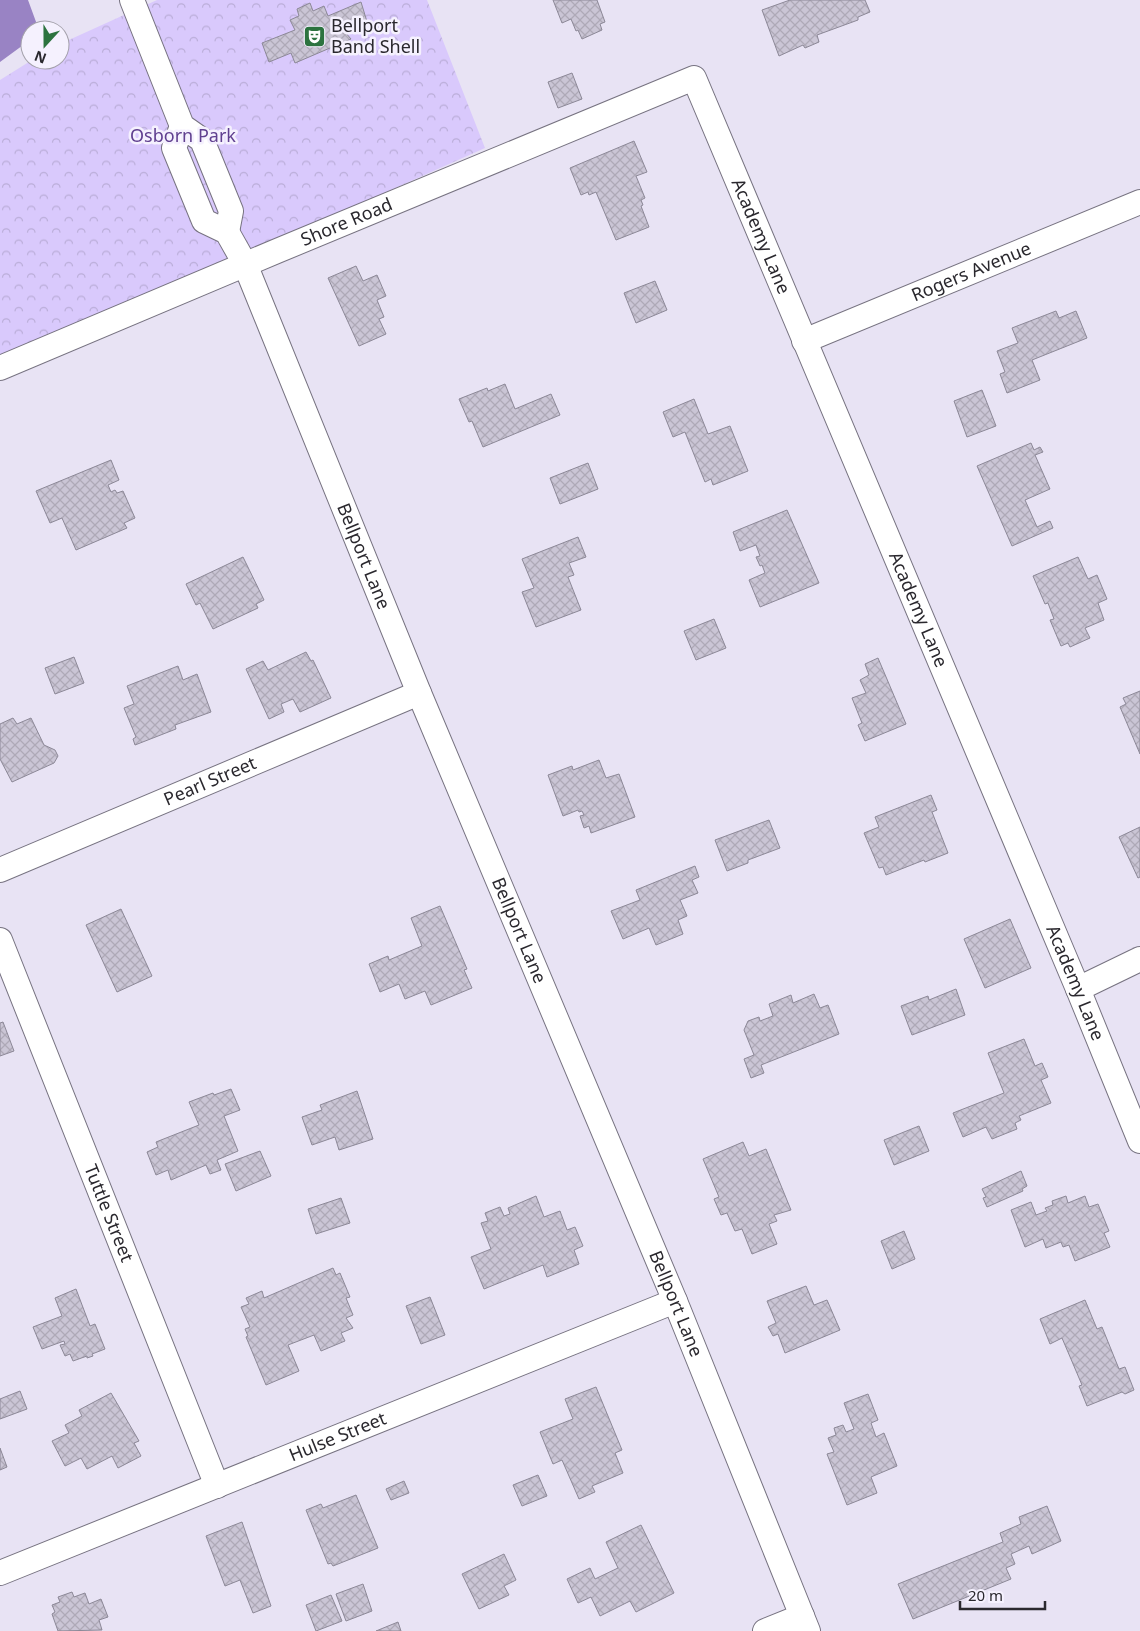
<svg xmlns="http://www.w3.org/2000/svg" width="1140" height="1631" font-family="'Noto Sans',sans-serif">
	<defs>
		<pattern id="park-crowns" width="20" height="18" patternUnits="userSpaceOnUse" patternTransform="scale(1.25)"><rect width="20" height="18" fill="#d9c9fc"/><path d="M2 6a3 3 0 1 1 6 0M12 15a3 3 0 1 1 6 0" fill="none" stroke="#baadd8"/></pattern>
		<pattern id="building-cross-hatch" width="8" height="8" patternUnits="userSpaceOnUse" patternTransform="scale(1.25)"><rect width="8" height="8" fill="#cac5d5"/><path d="M0 0l8 8M0 8l8-8" fill="none" stroke="#aea9b7"/></pattern>
	</defs>
	<rect width="100%" height="100%" fill="#e8e3f4"/>
	<path fill="url(#park-crowns)" d="M157,0H427L485,148L0,364V80L32,60H60V44Z"/>
	<path fill="#9983c4" d="M0,0H28L39,30H30V40L0,62Z"/>
	<path fill="url(#building-cross-hatch)" stroke="#8c8897" d="M553,0H597L605,22L600,24L602,30L582,39L578,30L576,31L571,19L562,23Z
		M790,0H865L870,12L858,17V20L817,35L819,42L805,48L803,45L779,56L762,10Z
		M361,2L368,25L345,32L351,39L295,63L291,53L269,62L262,43L295,30L290,20L299,16L297,9L310,3L313,11L324,6L328,16Z
		M572,73L582,99L558,108L548,82Z
		M634,141L647,172L636,176L645,198L641,200L643,205L641,206L649,227L616,240L596,192L589,195L588,192L581,195L570,168Z
		M356,266L363,281L377,275L386,296L377,300L384,317L379,319L386,334L359,346L328,278Z
		M655,281L667,310L636,323L624,293Z
		M1056,311L1059,318L1076,311L1087,338L1032,360L1040,380L1007,393L1000,374L1005,372L997,351L1018,343L1012,328Z
		M505,384L515,409L551,394L560,415L483,447L472,421L469,422L459,399L487,388L488,391Z
		M982,390L996,426L967,437L954,401Z
		M694,399L708,434L730,426L748,471L713,485L711,479L705,482L685,432L673,437L663,412Z
		M1031,443L1034,450L1040,447L1043,452L1035,455L1050,489L1025,500L1037,527L1050,521L1053,528L1012,546L977,466Z
		M111,460L119,480L108,485L111,492L115,490L117,493L123,491L135,518L124,523L127,528L76,550L62,518L50,523L36,491Z
		M588,463L598,489L560,504L550,478Z
		M787,510L819,583L760,607L749,580L765,573L762,565L760,566L756,557L760,556L756,545L740,551L733,532Z
		M578,537L586,557L569,563L574,575L568,577L581,610L536,627L522,592L534,588L522,559Z
		M243,557L264,600L256,604L258,608L213,629L200,603L196,605L186,584Z
		M1078,557L1088,579L1097,575L1107,599L1098,603L1104,620L1085,628L1090,638L1070,647L1068,643L1061,646L1050,620L1054,619L1048,603L1045,604L1033,576Z
		M714,619L726,648L696,660L684,631Z
		M306,652L311,661L313,660L331,698L300,712L293,699L281,704L284,712L269,719L246,669L263,661L268,670Z
		M74,657L84,683L55,694L45,668Z
		M878,658L906,724L865,741L858,725L862,723L852,698L866,693L860,680L869,675L865,664Z
		M178,666L183,680L197,674L211,712L175,725L176,729L135,745L133,739L136,737L124,708L134,704L127,686Z
		M1140,691V754L1120,707L1126,704L1123,698Z
		M13,718L17,724L31,718L44,745L55,750L58,756L54,763L12,782L0,759V724Z
		M599,760L606,778L619,774L635,817L591,833L589,826L584,828L580,816L584,815L582,811L579,812L578,810L563,816L548,775L572,766L573,770Z
		M931,795L937,810L932,812L948,853L925,862L924,860L886,875L883,867L879,868L864,833L879,827L875,817Z
		M769,820L780,848L748,860V863L727,871L715,840Z
		M1140,827V877L1138,878L1119,837Z
		M695,866L699,877L692,880L698,893L680,900L687,916L678,920L683,934L656,945L649,928L623,939L611,911L640,900L636,890Z
		M440,906L467,969L464,970L472,988L431,1005L425,991L405,999L399,984L380,992L369,964L388,956L389,960L422,946L411,918Z
		M121,909L152,976L117,992L86,925Z
		M1010,919L1031,968L985,988L964,939Z
		M956,989L965,1015L912,1035L901,1006L928,996L929,1000Z
		M814,994L820,1008L828,1005L839,1034L761,1065L764,1073L751,1078L744,1059L754,1055L744,1030L748,1021L759,1017L760,1021L773,1016L769,1004L791,995L793,1003Z
		M3,1022L14,1051L0,1056V1023Z
		M1024,1039L1035,1066L1042,1063L1048,1077L1041,1080L1051,1103L1019,1116L1021,1120L1015,1123L1017,1129L992,1139L986,1127L963,1137L953,1113L1004,1093L988,1053Z
		M231,1089L240,1110L224,1116L238,1151L217,1160L221,1170L210,1174L206,1165L171,1180L168,1170L156,1175L147,1152L158,1147L156,1142L199,1125L189,1102L213,1093L214,1095Z
		M357,1091L373,1139L339,1150L335,1137L312,1145L302,1117L322,1110L320,1105Z
		M919,1126L929,1151L894,1165L884,1140Z
		M743,1142L749,1156L766,1149L791,1210L774,1215L777,1221L769,1224L777,1244L752,1254L742,1229L735,1231L727,1213L721,1215L714,1199L719,1197L703,1159Z
		M260,1151L271,1176L236,1191L225,1164Z
		M1021,1171L1027,1186L1022,1189L1023,1191L987,1207L983,1198L986,1197L982,1189Z
		M536,1196L544,1217L560,1211L567,1230L575,1227L583,1246L574,1250L579,1264L547,1277L543,1265L484,1289L471,1257L491,1249L481,1223L488,1221L485,1213L500,1207L504,1216L510,1214L508,1208Z
		M1066,1196L1068,1203L1085,1196L1089,1207L1098,1204L1109,1231L1104,1233L1110,1247L1075,1261L1069,1245L1063,1247L1061,1242L1046,1248L1043,1239L1025,1247L1011,1210L1031,1202L1036,1215L1047,1211L1045,1208L1053,1205L1052,1201Z
		M341,1198L350,1223L316,1234L308,1209Z
		M904,1231L915,1259L892,1269L881,1241Z
		M333,1268L336,1275L340,1273L350,1297L346,1298L353,1315L346,1318L353,1328L341,1333L345,1341L321,1351L314,1335L288,1345L299,1371L266,1385L246,1337L248,1336L245,1329L250,1327L241,1307L249,1304L246,1298L262,1291L264,1298Z
		M806,1286L814,1305L827,1300L840,1330L785,1353L778,1334L773,1336L768,1327L776,1323L767,1301Z
		M76,1289L90,1326L95,1324L105,1349L92,1354L93,1356L87,1358V1356L73,1361L70,1354L65,1356L60,1345L65,1344L64,1341L42,1349L33,1327L62,1316L55,1298Z
		M430,1297L445,1335L421,1344L406,1306Z
		M1085,1300L1097,1329L1102,1327L1119,1369L1125,1367L1134,1390L1125,1394L1122,1392L1087,1406L1079,1386L1082,1385L1062,1338L1050,1344L1040,1319Z
		M596,1387L622,1450L615,1453L623,1473L592,1486L595,1492L579,1499L562,1460L553,1464L540,1432L573,1419L565,1399Z
		M20,1391L27,1409L0,1419V1399Z
		M111,1393L139,1441L134,1443L141,1456L118,1468L112,1456L87,1469L81,1458L65,1466L52,1441L69,1433L65,1425L82,1416L79,1410Z
		M868,1394L878,1420L871,1423L876,1437L884,1433L897,1466L871,1477L877,1493L847,1505L827,1454L834,1452L828,1438L836,1435L834,1428L843,1425L846,1432L854,1429L844,1403Z
		M0,1448L7,1467L0,1470Z
		M538,1475L547,1496L522,1506L513,1485Z
		M404,1481L409,1493L391,1500L386,1489Z
		M356,1495L378,1548L333,1566L331,1563L328,1564L306,1510L321,1504L323,1508Z
		M1047,1506L1061,1541L1032,1554L1029,1546L1011,1554L1015,1564L1006,1568L1011,1579L913,1619L898,1584L1003,1542L1000,1533L1021,1524L1019,1517Z
		M242,1522L271,1606L253,1613L240,1580L225,1586L206,1536Z
		M641,1525L674,1593L636,1612L630,1601L600,1616L591,1597L578,1603L567,1579L590,1568L595,1579L618,1568L606,1542Z
		M504,1554L516,1580L504,1586L509,1595L479,1609L462,1574Z
		M363,1584L372,1611L346,1621L336,1594Z
		M72,1592L74,1597L85,1593L89,1604L101,1599L108,1617L99,1620L102,1630L58,1631L52,1614L55,1612L52,1605L60,1602L58,1597Z
		M331,1595L342,1621L316,1631L306,1605Z
		M398,1622L401,1631H376Z"/>
	<g fill="none" stroke-linecap="round" stroke-linejoin="round">
		<defs>
			<g id="street">
				<path d="M132,0L182,126L202,140L231,211L227,232"/>
				<path id="s1" d="M182,126L174,148L204,221L227,232L245,264L419,693L675,1301L808,1631"/>
				<path id="s2" d="M804,341L1140,202"/>
				<path id="s3" d="M0,368L277,251L694,78L1078,989L1140,1141"/>
				<path id="s4" d="M0,870L419,693"/>
				<path id="s5" d="M0,940L217,1486"/>
				<path d="M1078,989L1140,959"/>
				<path id="s6" d="M0,1573L675,1301"/>
				<path d="M765,1631L802,1616"/>
			</g>
		</defs>
		<use href="#street" stroke="#777381" stroke-width="26"/>
		<use href="#street" stroke="#fff" stroke-width="24"/>
	</g>
	<defs>
		<symbol id="theatre-square" viewBox="-11 -11 22 22"><rect x="-9" y="-9" width="18" height="18" rx="4" fill="#2c733f" stroke="#f5f1fe"/><path d="M-5-5.5Q0-4 5-5.5V0Q5 5 0 6Q-5 5-5 0ZM-3.3-2.5H-1v1.5H-3.3ZM1-2.5H3.3v1.5H1ZM-2.8 1Q0 5.5 2.8 1Z" fill="#fff"/></symbol>
	</defs>
	<g fill-rule="evenodd">
		<use href="#theatre-square" x="302" y="24" width="25" height="25"/>
	</g>
	<g text-anchor="middle" stroke-width="5" stroke-linejoin="round" paint-order="stroke">
		<g font-size="18" fill="#2a282e" stroke="#f5f1fe" text-anchor="start">
			<text x="331" y="32">Bellport<tspan x="331" dy="21">Band Shell</tspan></text>
		</g>
		<g font-size="18" fill="#604090" stroke="#f5f1fe">
			<text x="183" y="142">Osborn Park</text>
		</g>
		<g font-size="18" fill="#2a282e" stroke="#f5f1fe">
			<text dy="6" stroke="none"><textPath href="#s3" startOffset="376">Shore Road</textPath></text>
			<text dy="6" stroke="none"><textPath href="#s3" startOffset="924">Academy Lane</textPath></text>
			<text dy="6" stroke="none"><textPath href="#s2" startOffset="181">Rogers Avenue</textPath></text>
			<text dy="6" stroke="none"><textPath href="#s1" startOffset="480">Bellport Lane</textPath></text>
			<text dy="6" stroke="none"><textPath href="#s3" startOffset="1329">Academy Lane</textPath></text>
			<text dy="6" stroke="none"><textPath href="#s4" startOffset="228">Pearl Street</textPath></text>
			<text dy="6" stroke="none"><textPath href="#s1" startOffset="885">Bellport Lane</textPath></text>
			<text dy="6" stroke="none"><textPath href="#s3" startOffset="1734">Academy Lane</textPath></text>
			<text dy="6" stroke="none"><textPath href="#s5" startOffset="294">Tuttle Street</textPath></text>
			<text dy="6" stroke="none"><textPath href="#s1" startOffset="1290">Bellport Lane</textPath></text>
			<text dy="6" stroke="none"><textPath href="#s6" startOffset="364">Hulse Street</textPath></text>
		</g>
	</g>
	<g transform="translate(45 45) rotate(201)"><circle r="24" fill="#f5f1fe" stroke="#a4a1ab"/>
	<path d="M0-4L9 19L0 12L-9 19Z" fill="#2c733f"/>
	<text y="-8" font-size="14" font-weight="bold" text-anchor="middle" fill="#2a282e">N</text>
	</g>
	<path d="M960 1601v8h85v-8" fill="none" stroke="#2a282e" stroke-width="2.5"/>
	<text x="968" y="1601" font-size="15" fill="#2a282e" stroke="#f5f1fe" stroke-width="4" paint-order="stroke">20 m</text>
</svg>
